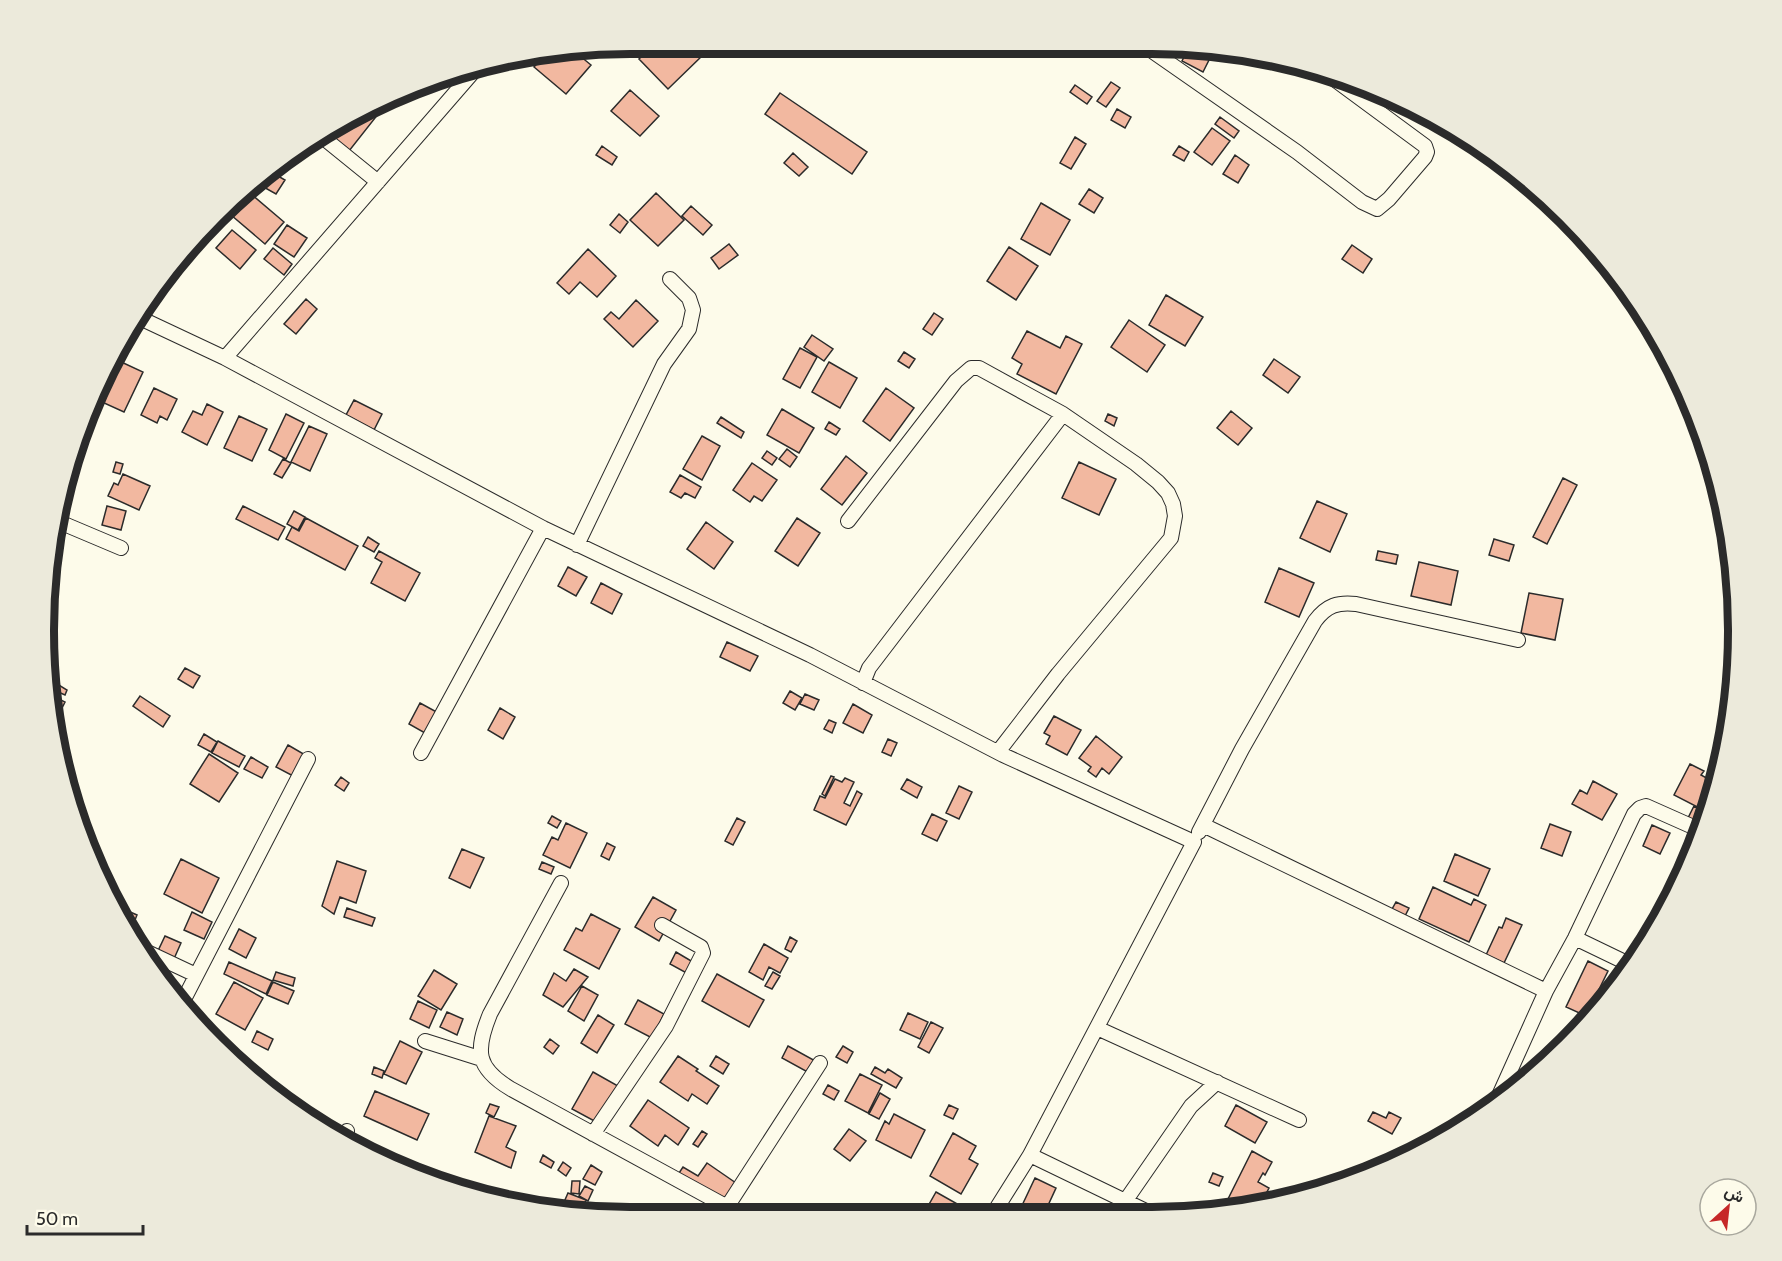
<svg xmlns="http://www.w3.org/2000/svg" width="1782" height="1261" font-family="Cabin,Vazirmatn,sans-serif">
	<rect width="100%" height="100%" fill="#fdfbea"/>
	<path fill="#f2b8a0" stroke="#2b2b2b" stroke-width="1.5" d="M632,44L621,57L608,46L630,44Z
		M654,44H695L705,53L668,89L639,59Z
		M1189,47L1214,50L1203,72L1182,61Z
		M574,51L591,65L566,94L534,67L544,55Z
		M1111,82L1120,88L1106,107L1097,101Z
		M1075,85L1092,97L1087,104L1070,92Z
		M630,90L659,116L640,136L611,111Z
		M780,93L867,152L852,174L765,114Z
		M1117,109L1131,117L1125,128L1111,120Z
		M375,110L379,113L349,151L326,132Z
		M1220,117L1239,131L1234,138L1215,124Z
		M1212,128L1230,141L1212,165L1194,152Z
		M1075,137L1086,144L1071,169L1060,163Z
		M602,146L617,157L612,165L596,155Z
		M1179,146L1189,152L1184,161L1173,155Z
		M793,153L808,167L799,176L784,163Z
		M1235,155L1249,165L1238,183L1223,174Z
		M271,172L285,180L276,194L260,185Z
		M1089,189L1103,198L1094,213L1079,204Z
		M250,193L284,222L265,244L231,215Z
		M656,193L684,220L658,246L630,220Z
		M1041,203L1070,220L1050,255L1021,239Z
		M691,206L712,225L703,235L682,216Z
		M619,214L628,222L620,233L610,225Z
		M287,225L307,238L294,257L274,244Z
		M232,230L256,250L240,269L216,248Z
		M729,244L738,255L719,269L711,258Z
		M1352,245L1372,259L1363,273L1342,259Z
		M1009,247L1038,266L1016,300L987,281Z
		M273,248L292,264L284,275L264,259Z
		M588,249L616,276L597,297L580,282L569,294L557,283Z
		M1166,295L1203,317L1185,346L1149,325Z
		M306,299L317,309L296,334L284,324Z
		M636,300L658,321L633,347L604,319L611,312L619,319Z
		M934,313L943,319L932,335L923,329Z
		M1129,320L1165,345L1147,372L1111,347Z
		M1027,331L1060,348L1066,336L1082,344L1056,394L1017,374L1022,364L1012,358Z
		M812,335L833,349L824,361L804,347Z
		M800,348L817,357L800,388L783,379Z
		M904,352L915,359L909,368L898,361Z
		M1274,359L1300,377L1288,393L1263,375Z
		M117,360L143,372L124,412L93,398Z
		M829,362L857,378L840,408L812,392Z
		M154,388L177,399L167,420L160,416L157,423L141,415Z
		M886,388L914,408L890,441L863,421Z
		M354,400L382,414L374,430L346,415Z
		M207,404L223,412L207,445L182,432L193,411L202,415Z
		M782,409L814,428L799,453L767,435Z
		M1231,411L1252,428L1238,445L1217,428Z
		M286,414L304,423L286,459L269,450Z
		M1108,414L1117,418L1114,426L1105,421Z
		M239,416L267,429L252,461L224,448Z
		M721,417L744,432L741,438L717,423Z
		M829,422L840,429L836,435L825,429Z
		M309,426L327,434L310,471L291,462Z
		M702,436L720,446L702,480L683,469Z
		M787,449L797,457L790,467L779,459Z
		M767,451L777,458L772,465L762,458Z
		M846,456L867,473L842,505L821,489Z
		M283,459L291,463L282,478L274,474Z
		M116,462L123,464L120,474L113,472Z
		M1079,462L1116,479L1099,515L1062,498Z
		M752,463L777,480L762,501L754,496L750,502L733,490Z
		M123,474L150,486L139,510L108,496L114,483L118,485Z
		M680,475L701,487L695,498L685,493L681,498L670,492Z
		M1563,478L1577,485L1547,544L1533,537Z
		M1317,501L1347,514L1330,552L1300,538Z
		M107,506L126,511L121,530L102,525Z
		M243,506L285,527L278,540L236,519Z
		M294,511L305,517L298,530L287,524Z
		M306,518L358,546L345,570L286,539L292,527L299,531Z
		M797,518L820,533L798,566L775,551Z
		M706,522L733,542L714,569L687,549Z
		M368,537L379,544L374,552L363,546Z
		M1494,539L1514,545L1509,561L1489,555Z
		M379,551L420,573L405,601L371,583L382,562L375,558Z
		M1378,551L1398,555L1396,564L1376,560Z
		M1419,562L1458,571L1451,605L1411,596Z
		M568,567L587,577L576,596L558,586Z
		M1279,568L1314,583L1299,617L1265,602Z
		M601,583L622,594L612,614L591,603Z
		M1529,593L1563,599L1555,640L1521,633Z
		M727,642L758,656L750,671L720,657Z
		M185,668L200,676L193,688L178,679Z
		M49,679L67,690L65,695L49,688Z
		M790,691L802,698L795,710L783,703Z
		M49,694L65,702L55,722L49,707Z
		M805,694L819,700L814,710L800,704Z
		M140,696L170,716L163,727L133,706Z
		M420,703L444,716L432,737L409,724Z
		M853,704L872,715L863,733L843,723Z
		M500,708L515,717L503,739L488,730Z
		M1054,716L1081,730L1067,755L1046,744L1050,736L1044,733Z
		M829,720L836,723L832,733L824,729Z
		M204,734L217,742L211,752L198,745Z
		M1096,736L1122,757L1109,774L1102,768L1096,777L1088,771L1091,767L1079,758Z
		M888,739L897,743L891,756L882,752Z
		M218,741L245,756L239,767L212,753Z
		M288,745L307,756L295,777L276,767Z
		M209,754L238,773L219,802L190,784Z
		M251,757L268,767L262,778L244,769Z
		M1690,764L1704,771L1701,775L1710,780L1714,772L1720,775L1707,812L1674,795Z
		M831,776L834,777L825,796L822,794Z
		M341,777L349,783L344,791L335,785Z
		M845,778L854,782L844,803L850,806L857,791L862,794L846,825L814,810L820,796L825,798L835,779L842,782Z
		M907,779L922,787L917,798L901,789Z
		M1593,781L1617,794L1602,820L1572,804L1580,790L1587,794Z
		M959,786L972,792L959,819L946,813Z
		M1694,806L1706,812L1699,824L1688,818Z
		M932,814L947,821L937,841L922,834Z
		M552,816L561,821L557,828L548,823Z
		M737,818L745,822L733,845L725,841Z
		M566,823L587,833L570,868L543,855L552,837L558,840Z
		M1550,824L1571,832L1562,856L1541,848Z
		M1652,825L1670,833L1660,854L1643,846Z
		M607,843L615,847L609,860L601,856Z
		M462,849L484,858L470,888L449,878Z
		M1455,854L1490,869L1478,896L1444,881Z
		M181,859L219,878L202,913L164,894Z
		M337,861L366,871L356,903L340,897L334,914L322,906Z
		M542,862L554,867L551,874L539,869Z
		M1433,887L1471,905L1474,899L1486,905L1469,942L1419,919Z
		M653,897L676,910L659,941L635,927Z
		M1396,902L1409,908L1404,918L1391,911Z
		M121,908L137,915L131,930L119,913Z
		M347,908L375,918L372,926L344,917Z
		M192,912L212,922L204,939L184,930Z
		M591,914L620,929L599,969L564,950L576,928L582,931Z
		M1506,918L1522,925L1504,963L1486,955L1499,927L1502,928Z
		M239,929L256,938L246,958L229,949Z
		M165,936L181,943L173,961L157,953Z
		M790,937L797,941L791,952L785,949Z
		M764,944L788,958L780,973L769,967L763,980L749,972Z
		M676,952L698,965L692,976L670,964Z
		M1588,961L1608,971L1586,1016L1566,1007Z
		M229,962L272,981L266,994L224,974Z
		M574,969L588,977L563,1007L543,995L554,973L566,981Z
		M434,970L457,984L441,1010L418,996Z
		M276,972L295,978L293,986L273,980Z
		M773,972L780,976L772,989L765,986Z
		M717,974L764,1000L749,1027L702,1001Z
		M234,982L263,998L245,1030L216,1014Z
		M273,982L294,991L288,1004L267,995Z
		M582,986L598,995L584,1021L568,1011Z
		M638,1000L664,1014L652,1038L625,1024Z
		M418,1001L437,1010L429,1028L410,1019Z
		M447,1012L463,1019L457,1035L440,1027Z
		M908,1013L928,1022L920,1039L900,1030Z
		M598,1015L614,1025L597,1053L581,1043Z
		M931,1022L943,1028L929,1053L918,1047Z
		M257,1031L273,1039L268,1050L252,1042Z
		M550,1039L559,1046L553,1054L544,1047Z
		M400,1041L422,1052L406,1084L384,1074Z
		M788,1046L819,1063L813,1075L782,1058Z
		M843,1046L853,1052L847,1063L836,1057Z
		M678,1056L698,1069L696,1071L719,1086L707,1104L692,1094L688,1101L660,1082Z
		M716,1056L729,1064L723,1074L710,1066Z
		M374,1067L384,1071L382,1078L372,1074Z
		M875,1067L885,1073L888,1069L902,1078L896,1088L871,1074Z
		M593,1072L618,1086L598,1123L572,1109Z
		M860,1074L882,1085L868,1113L845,1101Z
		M828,1085L839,1091L834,1100L823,1094Z
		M375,1091L429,1114L417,1140L364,1116Z
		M880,1093L890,1099L879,1119L869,1114Z
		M648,1100L689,1128L678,1145L665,1135L658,1146L630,1126Z
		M490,1104L499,1107L494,1117L486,1113Z
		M949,1105L958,1109L953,1119L944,1115Z
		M1236,1105L1267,1122L1255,1143L1225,1126Z
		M1373,1112L1386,1118L1389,1112L1401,1118L1392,1134L1368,1121Z
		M894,1114L925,1130L911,1158L876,1140L885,1121L889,1124Z
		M489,1116L516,1126L506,1147L516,1152L511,1168L475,1152Z
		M849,1129L866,1141L850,1161L834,1149Z
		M702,1131L707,1134L698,1147L693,1144Z
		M953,1133L976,1146L969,1159L978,1164L961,1194L930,1176Z
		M1252,1151L1272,1162L1265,1175L1263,1173L1258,1182L1269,1188L1261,1203L1237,1210L1226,1203Z
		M543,1155L554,1162L551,1168L540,1162Z
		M563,1162L571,1168L566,1176L558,1170Z
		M707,1163L736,1183L731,1209L677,1176L683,1167L698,1176Z
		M591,1165L602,1172L595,1185L583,1179Z
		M1213,1173L1223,1177L1219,1186L1209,1182Z
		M1035,1178L1056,1188L1044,1214L1026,1208L1024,1214H1018Z
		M572,1181H580L579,1194L571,1193Z
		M585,1186L593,1190L588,1201L579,1196Z
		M936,1192L968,1210L966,1214H938L927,1208Z
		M568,1193L586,1200L580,1214L561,1209Z
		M792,1208L805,1215H788Z"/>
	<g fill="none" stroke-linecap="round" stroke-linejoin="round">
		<defs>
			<path id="minor" d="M1142,44L1297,152L1362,202L1377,209L1389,199L1425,157L1427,152L1425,146L1326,73
				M320,135L378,182
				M142,319L225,358L543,528L810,655L1003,755L1194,842L1030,1155L993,1214
				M225,358L481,63
				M57,521L121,548
				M848,521L956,381L971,368H979L1063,414L1136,464L1158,482L1168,493L1173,504L1175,516L1171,538L1058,674L998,752
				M577,545L664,364L689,329L693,310L689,298L670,279
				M863,683L869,668L1063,414
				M421,753L543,528
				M1203,825L1546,991L1575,938L1634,814L1640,808L1646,806L1700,830
				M1199,832L1242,749L1315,621C1327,605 1338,602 1356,604L1518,640
				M561,883L490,1014C475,1051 476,1068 511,1089L742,1215
				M1575,938L1631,965
				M145,951L196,975
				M181,1005L308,759
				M1097,1028L1299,1120
				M425,1041L482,1059
				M1497,1100L1546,991
				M593,1134L666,1026L703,953L701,947L662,925
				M344,1140L347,1131
				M1030,1155L1150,1213
				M1126,1200L1191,1106L1217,1082
				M727,1207L820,1063"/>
		</defs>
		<use href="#minor" stroke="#2b2b2b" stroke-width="16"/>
		<use href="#minor" stroke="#fdfbea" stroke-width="14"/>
	</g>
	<path d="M0 0H1782V1261H0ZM630 54H1152A576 576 0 0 1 1728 630V631A576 576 0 0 1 1152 1207H630A576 576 0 0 1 54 631V630A576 576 0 0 1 630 54Z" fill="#eceadb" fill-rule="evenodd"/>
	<path fill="none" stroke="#2b2b2b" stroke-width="8" d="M630 54H1152A576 576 0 0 1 1728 630V631A576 576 0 0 1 1152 1207H630A576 576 0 0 1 54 631V630A576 576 0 0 1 630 54Z"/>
	<g transform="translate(1728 1207) rotate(27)"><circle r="28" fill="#fdfbea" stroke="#a9a89e" stroke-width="1.5"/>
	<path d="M0-4.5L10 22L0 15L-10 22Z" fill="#c62828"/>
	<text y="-9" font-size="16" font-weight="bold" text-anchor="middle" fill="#2b2b2b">ش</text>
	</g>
	<path d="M27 1225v9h116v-9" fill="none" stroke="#2b2b2b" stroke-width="3"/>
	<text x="36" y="1225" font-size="18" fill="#2b2b2b" stroke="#fdfbea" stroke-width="4.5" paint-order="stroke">50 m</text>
</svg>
